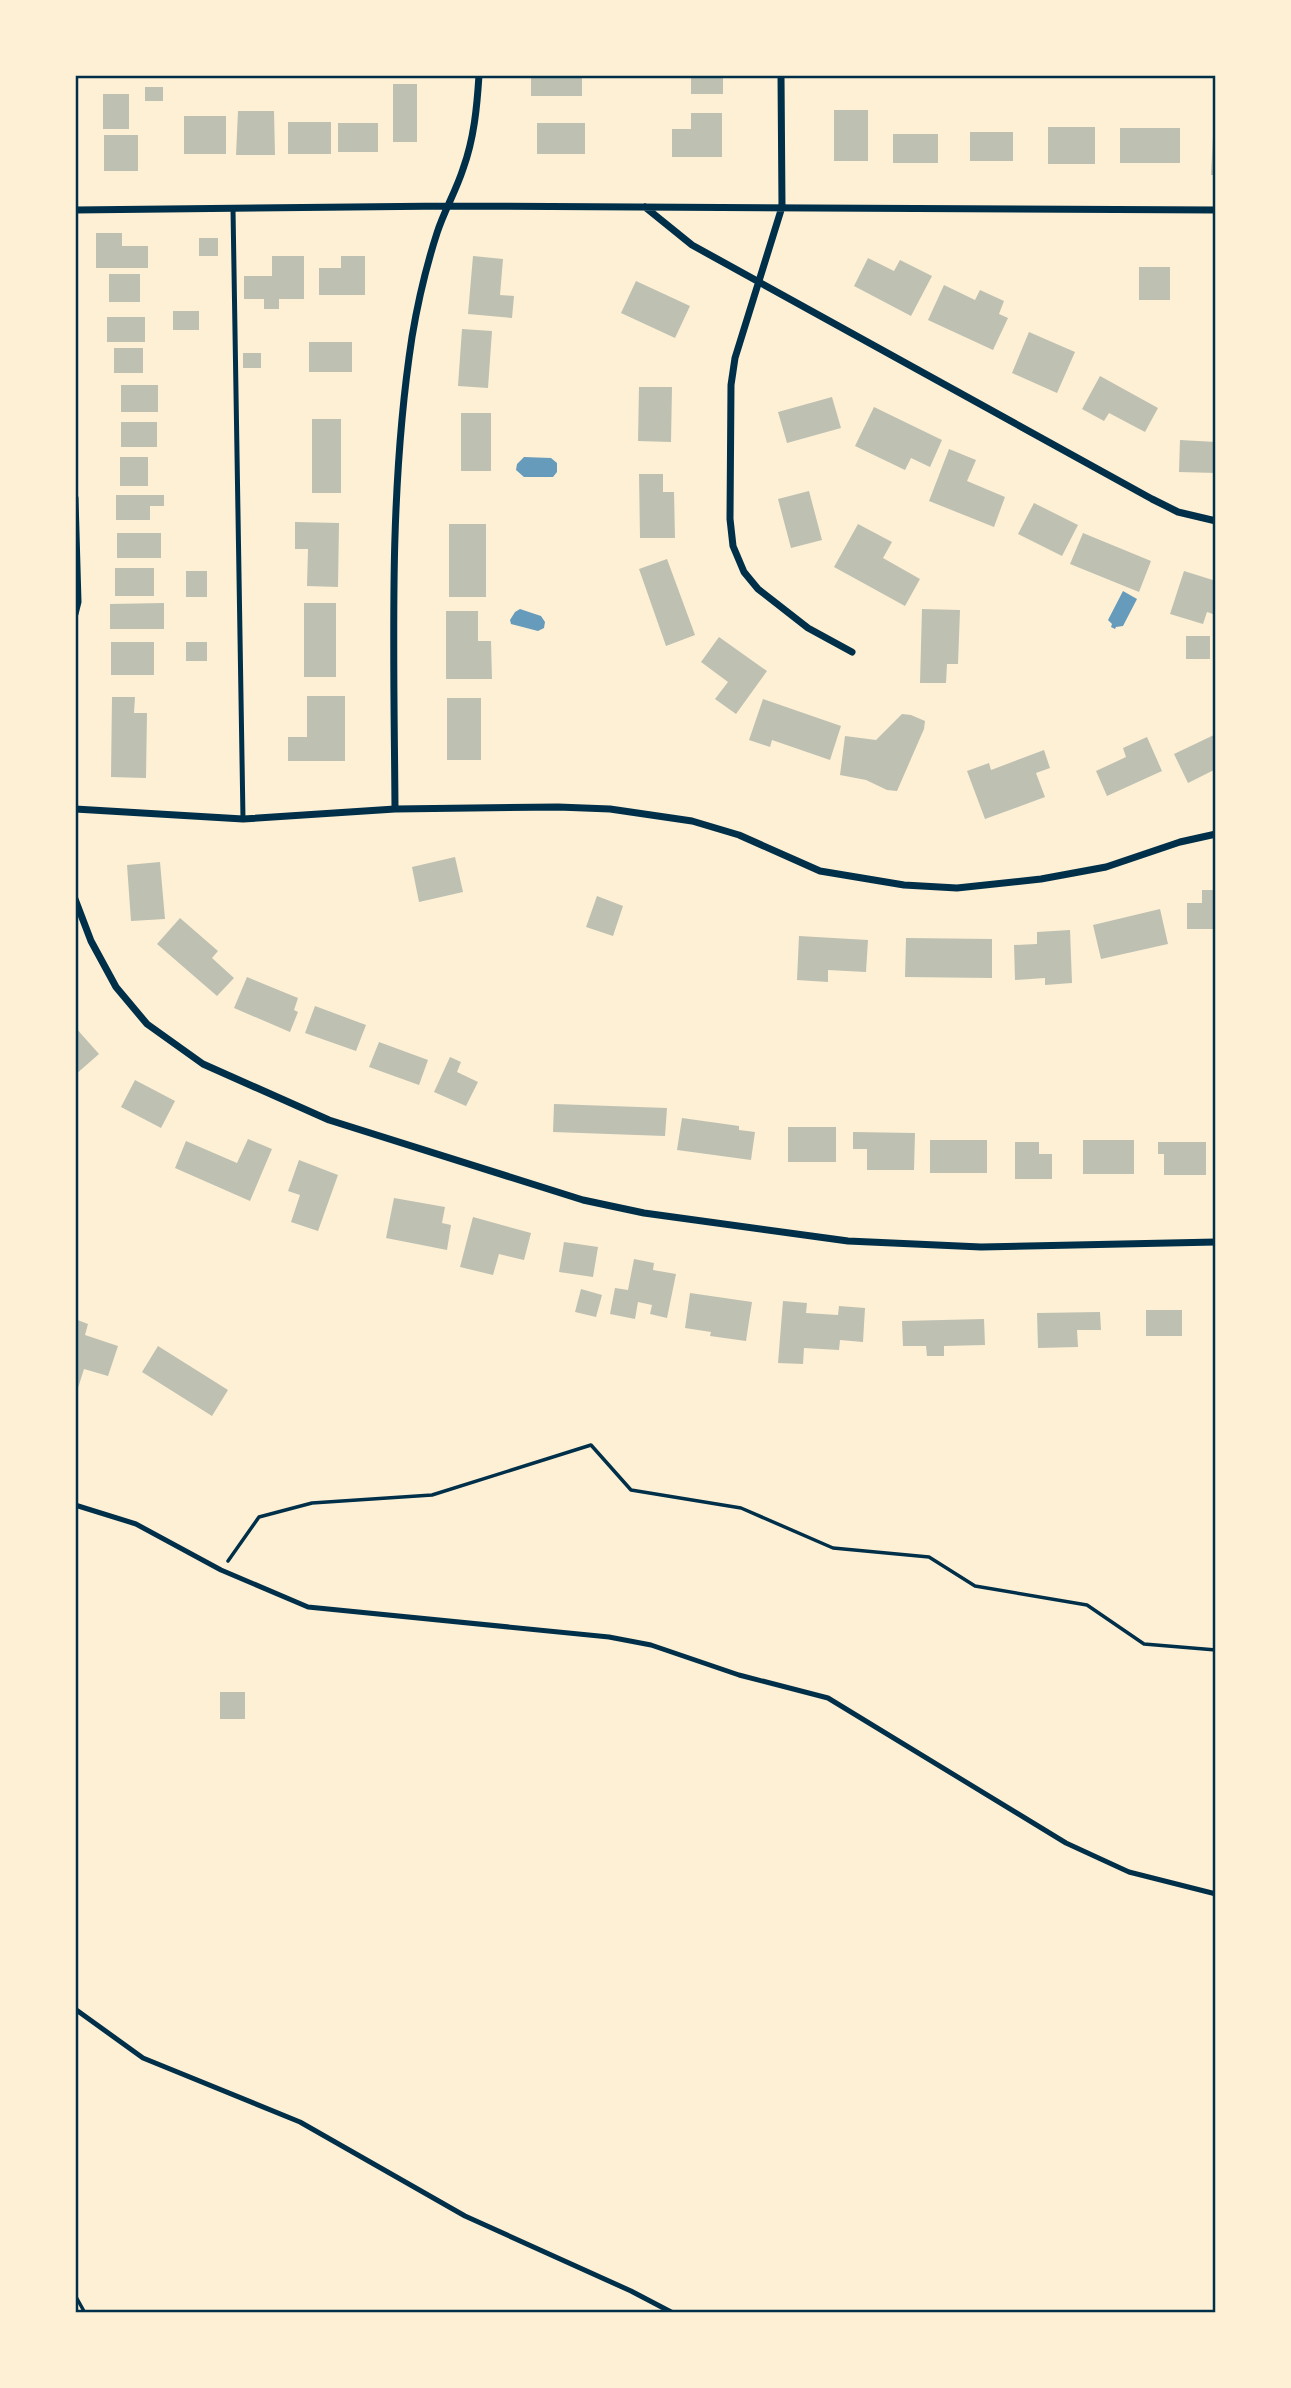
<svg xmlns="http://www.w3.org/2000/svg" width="1291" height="2388" font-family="Quicksand,sans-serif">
	<rect width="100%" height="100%" fill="#fdf0d5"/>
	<path fill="#669bbc" d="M524,457L551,458L557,463V472L553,477H524L516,470L517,464Z
		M1123,591L1137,599L1123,626L1116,627L1115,629L1111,627L1112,624L1108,620Z
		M520,609L541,616L545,622L544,628L538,631L511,624L510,620L515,612Z"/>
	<path fill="#bec0b2" d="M531,75H582V96H531Z
		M691,75H723V94H691Z
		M393,84H417V142H393Z
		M145,87H163V101H145Z
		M103,94H129V129H103Z
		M834,110H868V161H834Z
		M238,111H274L275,155H236Z
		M691,113H722V157H672V129H691Z
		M184,116H226V154H184Z
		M288,122H331V154H288Z
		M338,123H378V152H338Z
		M537,123H585V154H537Z
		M1048,127H1095V164H1048Z
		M1120,128H1180V163H1120Z
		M970,132H1013V161H970Z
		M893,134H938V163H893Z
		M104,135H138V171H104Z
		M1213,136H1216V175H1211Z
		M96,233H122V246H148V268H96Z
		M199,238H218V256H199Z
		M272,256H304V299H279V309H264V299H244V276H272Z
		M341,256H365V295H319V268H341Z
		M473,256L503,259L500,295L514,296L512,318L468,314Z
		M868,258L894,271L900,260L932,276L911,316L854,286Z
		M1139,267H1170V300H1139Z
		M109,274H140V302H109Z
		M636,281L690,306L675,338L621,313Z
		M944,285L975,300L980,290L1004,301L999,314L1008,318L993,350L928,320Z
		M173,311H199V330H173Z
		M107,317H145V342H107Z
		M462,329L492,331L488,388L458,386Z
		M1029,332L1075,352L1057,393L1012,373Z
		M309,342H352V372H309Z
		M114,348H143V373H114Z
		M243,353H261V368H243Z
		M1100,376L1158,408L1145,432L1109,413L1104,421L1082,409Z
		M121,385H158V412H121Z
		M639,387H672L671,442L638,441Z
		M832,397L841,428L787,443L778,412Z
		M874,407L942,440L930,467L911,458L905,470L855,446Z
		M461,413H491V471H461Z
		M312,419H341V493H312Z
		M121,422H157V447H121Z
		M1180,440L1216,442V473L1179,472Z
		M949,449L976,460L967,481L1005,497L994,527L929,501Z
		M120,457H148V486H120Z
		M639,474H663V492H674L675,538H640Z
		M809,491L822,540L791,548L778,499Z
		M116,495H164V506H150V520H116Z
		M1034,503L1078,525L1062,556L1018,534Z
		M295,522L339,523L338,587L307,586L308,549H295Z
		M449,524H486V597H449Z
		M858,524L892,542L883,558L920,579L905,606L834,567Z
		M117,533H161V558H117Z
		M1083,533L1151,561L1139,592L1070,564Z
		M667,559L695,635L666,646L639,569Z
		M115,568H154V596H115Z
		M186,571H207V597H186Z
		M1184,571L1216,581V615L1207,612L1203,624L1170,614Z
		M164,603V629H110V604Z
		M304,603H336V677H304Z
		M922,609L960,610L958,664H947L946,683H920Z
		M446,611H478V641H491L492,679H446Z
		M1186,636H1210V659H1186Z
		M719,637L767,671L736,714L715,699L728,682L701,662Z
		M111,642H154V675H111Z
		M186,642H207V661H186Z
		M307,696H345V761H288V737H307Z
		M112,697H135L134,713H147L146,778L111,777Z
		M447,698H481V760H447Z
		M763,699L841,726L830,760L772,740L770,747L749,740Z
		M902,714L911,715L925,721L924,729L897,791L887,790L866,780L840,775L845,736L876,740Z
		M1216,734V769L1188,783L1174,754Z
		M1147,737L1162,771L1107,796L1096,771L1126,757L1123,748Z
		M1044,750L1050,768L1036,773L1045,797L985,819L967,771L989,763L991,770Z
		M455,857L463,892L419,902L412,867Z
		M160,862L165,919L131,921L127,865Z
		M1202,890H1216V929H1187V903H1202Z
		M597,896L623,906L613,936L586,927Z
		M1160,909L1168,944L1101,959L1093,925Z
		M180,918L218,951L212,958L234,978L217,996L157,944Z
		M1070,930L1072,983L1045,985V978L1015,980L1014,945L1037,944V932Z
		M799,936L868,940L866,972L828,970V982L797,980Z
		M906,938L992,939V978L905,977Z
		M247,977L298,998L294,1010L298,1012L290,1032L234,1008Z
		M315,1006L366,1025L356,1051L305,1033Z
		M75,1027L99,1054L75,1075Z
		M379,1042L428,1060L419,1085L369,1067Z
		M450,1057L461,1062L457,1072L478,1082L466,1106L434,1092Z
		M135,1080L175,1101L161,1128L121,1107Z
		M554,1104L667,1108L665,1136L553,1132Z
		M682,1118L739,1126V1130L755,1132L751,1160L677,1150Z
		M788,1127H836V1162H788Z
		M853,1132L915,1133L914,1170H867V1149H853Z
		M248,1139L272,1149L250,1201L175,1168L186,1141L237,1163Z
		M930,1140H987V1173H930Z
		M1083,1140H1134V1174H1083Z
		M1015,1142H1039V1154H1052V1179H1015Z
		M1158,1142H1206V1175H1164V1154H1158Z
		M299,1160L338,1175L318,1231L291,1222L300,1195L288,1191Z
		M394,1198L445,1207L442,1223L451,1225L447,1250L386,1238Z
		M473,1217L531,1233L524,1260L499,1254L493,1275L460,1267Z
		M564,1242L598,1247L593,1277L559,1272Z
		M634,1259L654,1263L653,1270L676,1274L667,1318L650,1314L652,1305L638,1302L635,1319L610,1314L615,1288L628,1290Z
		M581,1289L602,1295L596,1317L575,1312Z
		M690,1293L752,1302L746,1341L710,1336L711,1332L685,1328Z
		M783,1301L807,1303L806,1313L838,1315L839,1306L865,1308L863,1342L840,1340L839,1350L804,1348L803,1364L778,1363Z
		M1146,1310H1182V1336H1146Z
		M1100,1312L1101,1330H1077L1078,1347L1038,1348L1037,1313Z
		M75,1319L88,1324L85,1335L118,1346L108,1376L84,1369L78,1388L75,1387Z
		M984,1319L985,1345L944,1346V1356H927L926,1346H903L902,1321Z
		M158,1346L228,1390L212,1416L142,1372Z
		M220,1692H245V1719H220Z"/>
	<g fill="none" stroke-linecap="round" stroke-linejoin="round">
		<path stroke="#003049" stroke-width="3.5" d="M228,1561L259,1517L312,1503L432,1495L591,1445L631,1490L741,1508L833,1548L929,1557L975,1586L1087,1605L1144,1644L1216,1650
			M75,2295L85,2313"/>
		<path stroke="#003049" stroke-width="5" d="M233,209L243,819
			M75,1505L136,1524L221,1570L308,1607L609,1637L651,1645L739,1675L828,1698L1066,1843L1129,1872L1216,1894
			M75,2009L143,2058L300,2122L465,2216L631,2291L673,2313"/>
		<path stroke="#003049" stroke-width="7" d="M781,75L782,207L735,358L731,385L730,519L733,546L744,572L758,589L808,628L852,652
			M645,207L692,245L1152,499L1178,512L1216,521
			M75,210L448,206L1216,210
			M75,498L78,602L75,614
			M75,809L243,819L395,809L558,807L610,809L692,821L739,835L820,871L904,885L957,888L1041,879L1106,867L1180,842L1216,834
			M395,809C394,651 388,493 412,337C418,301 426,267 437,233C444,211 456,191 463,169C474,139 477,107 479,75
			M75,899L91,941L116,987L147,1024L203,1064L329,1120L583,1200L644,1213L848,1241L981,1247L1216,1242"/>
	</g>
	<rect width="1291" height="2388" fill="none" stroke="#fdf0d5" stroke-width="154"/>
	<rect x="77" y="77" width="1137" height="2234" fill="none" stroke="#003049" stroke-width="2.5"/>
</svg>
